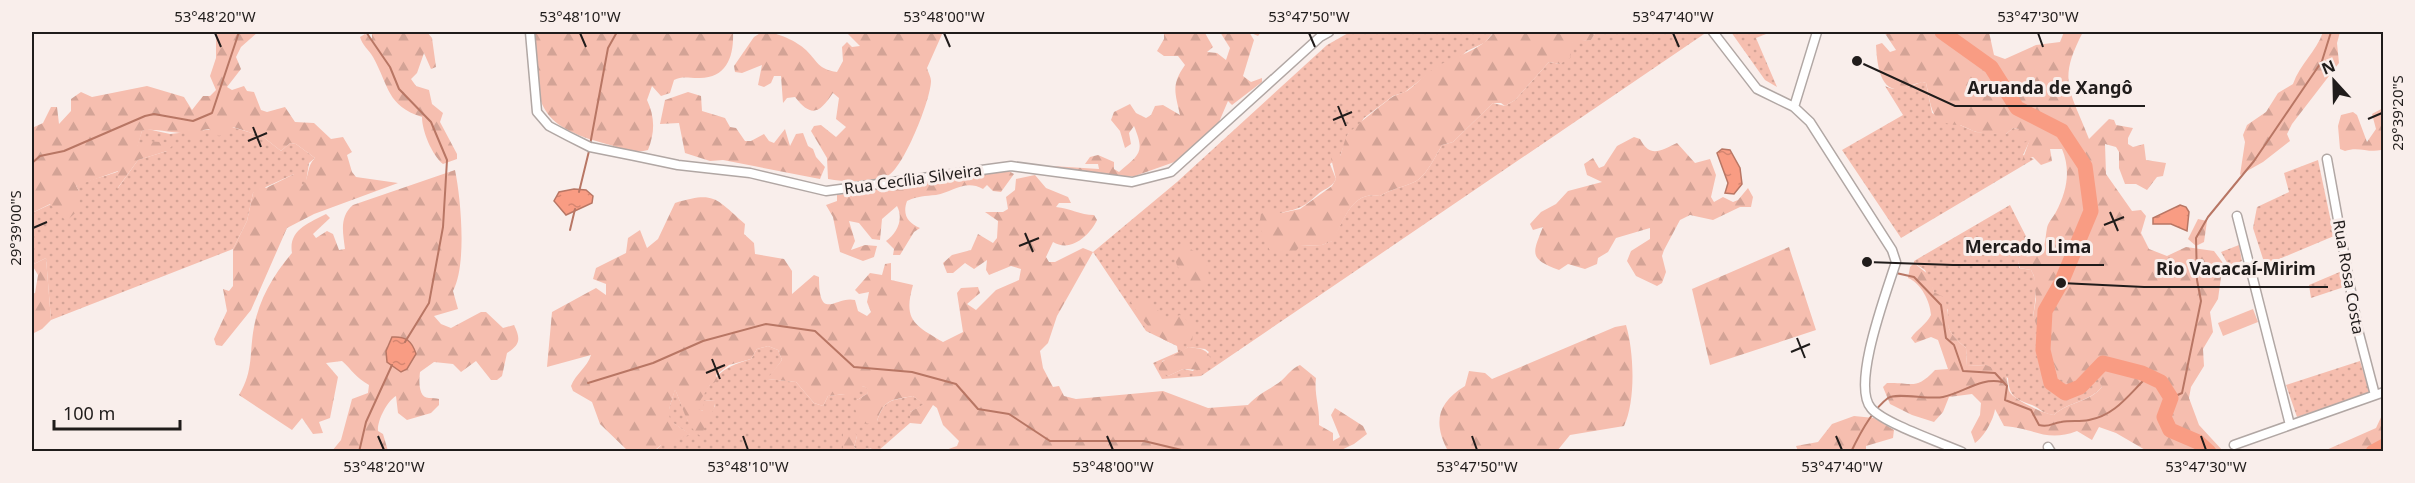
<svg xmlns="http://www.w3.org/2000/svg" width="2415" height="483" viewBox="0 0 2415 483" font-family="'Noto Sans',sans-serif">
	<defs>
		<pattern id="grass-dots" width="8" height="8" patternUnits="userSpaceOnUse" patternTransform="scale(1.5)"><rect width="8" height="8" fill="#f6beaf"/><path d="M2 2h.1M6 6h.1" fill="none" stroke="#d3a396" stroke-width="1.8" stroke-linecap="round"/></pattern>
		<pattern id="forest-firs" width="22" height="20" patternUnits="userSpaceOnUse" patternTransform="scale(1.5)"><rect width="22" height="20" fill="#f6beaf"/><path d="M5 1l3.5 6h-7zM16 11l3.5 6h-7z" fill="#d3a396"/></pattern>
		<pattern id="water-ripples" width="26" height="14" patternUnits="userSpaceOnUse" patternTransform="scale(1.5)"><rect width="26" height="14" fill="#f99c83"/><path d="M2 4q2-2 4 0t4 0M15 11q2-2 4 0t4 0" fill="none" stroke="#d58671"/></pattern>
	</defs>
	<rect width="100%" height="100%" fill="#f9eeeb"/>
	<path fill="url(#grass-dots)" fill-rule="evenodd" d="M1350 32H1494L1484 43 1467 51 1458 59 1437 67 1405 92 1393 96 1364 118 1358 128 1348 134 1340 156 1330 164 1336 179C1331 189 1324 188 1317 195 1303 208 1300 208 1281 213L1300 246 1322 245 1332 241C1344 220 1352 190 1380 196 1391 189 1400 188 1412 183 1425 179 1435 157 1442 145L1453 142 1493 103 1505 106 1515 100 1549 62 1560 64 1573 41 1591 40 1596 32H1707L1201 376 1162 379 1153 363 1178 352 1177 346 1146 331 1093 252 1177 182 1327 45ZM1188 347 1205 349 1209 352 1193 371 1183 369 1168 376 1162 361 1174 358Z
		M1731 32H1771L1756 38 1777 87 1765 80Z
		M1922 82 1926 83 1932 113 1976 132 2006 134 2013 128 2019 129 2031 138 2023 155 2034 159 1901 238 1842 150 1903 115 1885 86C1897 93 1910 86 1922 82Z
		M232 127 262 136 281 151 290 143 296 144 315 158 309 163 306 182 302 186 294 174 253 193 247 221 233 249 51 320 46 258 32 265V213L79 191 76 186C83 181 108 176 119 171L118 188 138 160 167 151 136 149 142 131 147 129 170 134Z
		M2318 160 2334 236 2265 265 2253 228 2257 207 2289 192 2284 173Z
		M2010 205 2034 252 2018 262 2019 268 2031 270C2039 283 2035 302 2033 317L2098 376 2102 387C2088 403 2069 401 2054 415 2043 414 2041 409 2032 405 2016 399 2009 397 2008 378L1986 365 1967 366 1966 348C1952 336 1945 330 1948 310L1934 292 1925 270 1914 263V261Z
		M2239 245 2242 261 2229 266 2221 252Z
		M2342 271 2347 286 2311 298 2309 285Z
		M768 346 778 350 782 360 768 379 796 382 814 403 823 406 828 396 845 394 863 386 869 389 867 394 857 400 877 421C885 398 891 401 913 396L925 404 910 412V423L878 451 869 448 858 451 854 447 857 436 843 433V451L720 452C699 446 676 451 654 452L661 445 690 434C662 416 666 421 675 389L688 421 703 425 715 406V401L704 400V411L698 410 697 404C715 377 719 368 751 359L757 349Z
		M2360 361 2370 393 2297 417 2286 385Z"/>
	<path fill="url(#forest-firs)" d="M216 32H258L241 47 236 57 241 69 227 87 232 90 244 86 247 91 254 92 261 110 267 112 285 107 295 122 314 123 331 139 343 137 352 152 347 155 352 172 356 177 398 183 314 214 287 228 251 310 222 346 216 345 214 339 227 311 223 289 229 291 233 286V249L247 221 253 193 261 184 266 188 294 174H301L302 186C310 178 306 166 315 158L296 144 290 143 281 151 262 136 233 127 219 136 209 129 203 130 196 140 188 133C174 134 151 127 142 131L137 148 145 141 175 143 167 151 138 160 117 189 118 171 76 186 79 191 80 209 66 221 50 204 32 213V128L43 123 51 107H57L59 124 71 111V99L81 92 92 97 147 86 184 97 192 110 203 96H210L216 90 210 76 216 58Z
		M372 32H427L432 38 436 67 431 69 424 53 417 73 411 79 416 86 429 90 432 104 443 113 440 122 457 154V159L443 164C432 155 422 131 422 117 387 106 389 86 373 57 369 50 362 45 360 37L365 34 372 39Z
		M533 32H733C734 56 727 79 698 78 688 78 682 76 674 80L670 93 661 96 652 86 647 100C655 117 655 132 648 150 633 154 618 147 603 143 530 123 538 98 533 32Z
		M762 32C775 31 797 41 806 50 818 62 818 69 837 72L843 61 842 47 847 42 852 47 860 46 846 32H943L927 68C928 72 931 77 931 81 931 99 903 170 887 176 869 183 846 182 828 179L827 158 811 131 814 126 821 125 836 137 846 127 836 119 839 98 833 93C820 112 812 119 795 97L787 98 783 103 781 76H774L771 83 764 87 758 85 762 65 742 73 735 72 734 66 754 37Z
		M1164 32 1205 33 1213 47 1207 52 1217 53 1226 60 1230 48 1220 32H1261L1258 36 1249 32 1254 40 1243 76 1251 82 1262 78V82L1232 105 1228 101 1219 122 1180 160 1135 176 1120 177 1052 166 1099 169 1098 164H1085L1090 157 1098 155 1114 162V169L1119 172C1140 154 1145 153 1134 126L1129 133 1131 144 1125 148 1120 131 1111 120 1114 112 1130 104 1136 113 1146 118 1151 115 1155 106 1163 105 1180 115C1175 92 1171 85 1185 65L1178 56H1164L1157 51 1164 39Z
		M1494 32H1596L1591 40 1573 42 1570 58 1560 64 1549 62 1515 100 1505 106 1501 103H1493L1453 142 1442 145C1435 157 1425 179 1412 183 1400 188 1391 189 1380 196 1352 190 1344 220 1333 241L1322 245 1300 246 1296 251H1270L1259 225 1261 214 1270 209 1281 213 1300 209 1332 186 1336 179 1331 158 1335 153 1340 156C1343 149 1344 140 1348 134 1352 129 1387 100 1394 96 1398 94 1403 93 1407 91 1417 84 1425 74 1436 67 1455 56 1481 51 1494 32Z
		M1884 32H1989L1994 55 2005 59 2036 45 2060 42 2064 32H2083C2057 81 2070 90 2089 139L2109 119 2114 120 2116 125 2133 128 2128 138V144L2133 147 2144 144 2146 160 2166 163 2163 176 2157 177 2147 190 2136 184H2125L2119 168V152L2116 147 2105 144 2106 174 2132 211 2141 210 2146 216 2141 233 2149 249 2167 256 2186 247 2214 251 2223 263 2218 299 2210 312 2213 332 2203 349 2204 366 2191 387 2189 398 2199 425 2223 451H2147L2116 433 2099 427 2092 440 2077 431C2046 443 2035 428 2004 426L1995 409C1994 419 1984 437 1975 443L1971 432 1980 415 1981 403 1972 394 1949 397 1943 412 1934 422 1912 415 1890 404 1883 387 1887 383C1913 382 1915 391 1935 370L1948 369 1938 340 1931 337 1915 343 1911 338C1917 329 1926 325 1931 315 1930 301 1921 283 1908 278L1910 267 1914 263 1929 275 1934 292 1945 298C1953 327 1939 325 1966 348L1967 366 1986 365 2005 373C2008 379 2007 385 2009 391 2013 400 2045 414 2054 415 2069 401 2089 403 2102 387L2097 377 2078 391 2060 378 2033 317 2036 299 2034 276 2031 270 2020 268 2018 262 2022 257 2040 255C2046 245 2045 239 2047 228 2048 223 2053 217 2056 212 2067 191 2071 170 2062 149H2050L2052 161 2041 165 2033 157 2022 161 2030 139 2020 144 2015 140 2019 129 2013 128 2006 134C1997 134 1987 134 1977 132 1971 131 1965 126 1959 125 1929 124 1932 107 1926 83 1917 81 1911 87 1902 89 1879 93 1877 62 1876 45L1882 43 1890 52 1896 50Z
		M2323 32H2340L2337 43 2339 63 2292 124 2287 134 2290 141 2263 162 2240 175 2245 142 2243 135 2247 125 2266 112 2278 93 2293 84C2300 64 2316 52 2323 32Z
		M688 92 701 96 702 111 725 118 730 127 736 128 745 141H751L764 134 769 141 774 143 785 129 790 146 796 134 803 133 808 146 813 149 816 157 825 167 820 179 723 160 710 161 685 153 679 123 660 124 665 100Z
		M2383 108 2381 150C2368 153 2358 146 2345 151L2340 149 2338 126 2341 115 2353 112 2357 115 2367 142 2376 129 2372 114Z
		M1634 137 1640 139C1650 158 1660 151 1677 143L1695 163 1710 159 1716 175 1711 197 1714 202 1723 197 1733 202 1738 200 1748 188 1753 197 1751 207H1740L1713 220 1690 215 1680 220 1664 250 1662 256 1666 272 1662 283 1657 286 1636 276 1627 261 1631 251 1650 239V228L1616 238 1608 252 1598 258 1597 264 1585 269 1568 264 1559 270C1529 259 1532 254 1543 227L1533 230 1530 224 1541 212 1556 204 1568 191 1602 182 1587 175 1584 164 1593 158 1599 168 1604 166 1617 146Z
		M455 170C461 199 467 265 453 291L458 309 434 316 441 324 451 328 481 312H486L503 328 514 325C521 339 520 345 507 353L502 376 497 380H491L476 361 461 372 453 364 434 362 420 372C419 380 418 398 429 398 433 398 436 398 439 399V405L431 413 407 420 398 413 396 396C387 401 377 421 378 431L383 434 388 451H332L341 440 352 399 368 393 369 385C355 377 353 371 342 361L326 363 338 377 330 418 319 422 323 433 313 434 302 418 292 430 239 395C254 370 249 353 254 327 259 299 274 274 292 253 288 230 309 223 326 214L330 218 313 234 316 238 327 231 333 234 339 250 345 249C343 232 339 217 353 205Z
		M1007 170 1014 174 1001 192 993 191 987 185 983 189C965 179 953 192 936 195 925 196 918 196 907 201 902 215 908 223 920 228L914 232 900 255H893L894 249 886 241C897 233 904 219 897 206L882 219 880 240 872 239 859 223 849 221 855 241 851 250 865 245 877 246 874 257 863 261 840 252 833 217 826 205 837 201V195Z
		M1035 175 1046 188 1068 197 1071 203H1059L1056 207C1070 208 1080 215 1094 215L1097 220C1090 235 1071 253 1053 242L1046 257 1049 262H1055L1083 248 1093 252 1057 316 1048 343 1040 351 1043 368 1053 387 1059 386 1064 396 1076 399 1163 391 1208 408 1248 405C1260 392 1268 391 1281 381 1288 375 1291 369 1300 365L1316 378C1314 395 1320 408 1319 425L1333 433V441L1340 437 1331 415 1335 408 1363 426 1367 434 1354 444 1337 452 943 451 957 446 959 441 943 425 937 408 933 405 921 424 910 423V412L924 404 913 396C891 400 884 399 877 421L866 424 860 422 854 406 857 400 867 394 868 389 863 386 850 397 845 394 828 396 823 406 814 403 796 382 767 379 782 360 778 350 768 346 757 349 751 359 729 365 716 375 717 381 710 385 698 404V409L703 411 704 400 715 401C716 413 703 420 703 437 687 431 682 403 675 390 666 418 664 419 691 434L676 440V445H661L654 451H628L600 424 592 402 573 391 571 386C576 373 587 368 591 355L547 367 552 312 596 288 606 295V284L593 279 596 268 626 253 628 238 640 230 647 248 658 239 675 203C715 191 715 198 745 224L744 234 754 243 755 254 784 259 792 271V294L814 275 819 277C819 324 836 295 855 300L858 311 867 316 871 312 867 302 869 292 859 294 855 290 870 273 882 275 885 264 891 263V280L913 285C903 320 914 325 943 342L963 332 957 293 961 288 978 287 980 293 967 304 976 310 996 290 1019 280 1021 269 1011 266 989 275 986 270 987 260 974 269 965 263 953 273H947L943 263 952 255 971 250 978 234 993 243 997 238 998 221 985 212H1003L1008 209 1006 197 1015 190 1016 179Z
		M2198 219 2207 221 2204 242 2196 246 2188 239Z
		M1180 245C1197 251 1207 257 1209 276L1197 288C1185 278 1171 265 1175 247Z
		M1789 247 1816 330 1710 365 1692 289Z
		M46 258 51 320 42 329 32 334V294L35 293 38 275 32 265Z
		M1136 299H1142L1163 314 1164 320 1180 315 1194 326 1192 340C1167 356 1142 321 1131 302Z
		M1626 325C1634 352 1636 400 1624 426L1570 435 1557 451H1448C1433 423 1437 403 1465 386L1469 371 1485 373 1492 379 1615 327Z
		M1188 347C1202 349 1208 348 1212 363L1204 370 1183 369 1168 376 1159 370 1158 365C1166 358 1178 354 1188 347Z
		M2383 413V451H2324L2376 428Z
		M1854 416 1874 418 1894 430 1893 438 1866 446V451H1798L1796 446 1818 442 1832 424Z
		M854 431 857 436 854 447 858 451 869 448 874 451H843V433Z"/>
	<path fill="#f6beaf" d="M2253 309 2258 322 2223 336 2218 323Z"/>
	<path fill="url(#water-ripples)" stroke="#b87664" stroke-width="1.5" d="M1722 149 1730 150 1740 168 1742 184 1734 194 1725 193 1728 183 1717 153Z
		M574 189 586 190 593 196 592 203 566 215 554 201 559 192Z
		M2180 205 2186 207 2189 212 2187 231 2171 224H2153V218Z
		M392 337C406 336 412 341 416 354L407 369 401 372 387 362 386 351Z"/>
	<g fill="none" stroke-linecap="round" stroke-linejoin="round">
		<path stroke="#b87664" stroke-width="2" d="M366 32 390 67 399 89 431 122 447 160 443 227 429 303 405 342
			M590 145 608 48 617 32
			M32 163 40 156 64 151 145 116 154 114 193 121 212 113 239 32
			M579 192 589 151
			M570 230 575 209
			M1896 273 1914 277 1941 305 1946 338 1954 345 1963 371 1995 373 2007 386 2005 400 2031 410 2039 425C2049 428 2052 423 2061 422 2071 420 2079 422 2089 420 2116 415 2129 394 2148 376
			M588 383 653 363 703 341 766 324 815 331 854 367 912 372 956 384 978 409 1009 414 1050 441H1144L1190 452
			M2171 398 2182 393 2201 301 2197 280 2196 238 2208 217 2254 161 2322 61 2331 32
			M359 452 366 422 392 365
			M1851 452C1860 433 1872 410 1888 398 1896 392 1930 400 1943 397 1963 393 1981 377 2002 382"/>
		<path stroke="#f99c83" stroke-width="15" d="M1942 32 1991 67 2017 108 2062 131 2085 166 2091 211 2061 283 2045 311 2043 350 2051 383 2065 393 2080 387 2103 363 2142 373 2161 382 2171 398 2164 417 2170 430 2198 442 2209 452
			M2373 452 2384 446"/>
		<g stroke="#b1a7a4" stroke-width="11">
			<path id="street" d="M530 32 537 112 549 126 568 136 590 147 635 156 678 165 750 173 826 191 1011 166 1132 182 1171 172 1320 37 1329 32
				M1713 32 1757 89 1794 107 1810 122 1892 250 1896 262C1887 291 1851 385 1871 408 1883 423 1942 443 1962 452
				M1794 107 1817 32
				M2327 159 2358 330 2375 395
				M2237 216 2290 425
				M2234 445 2384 392
				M2048 447 2051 452"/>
		</g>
		<use href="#street" stroke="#fff" stroke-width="8"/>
	</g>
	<path fill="none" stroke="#201c1b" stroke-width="2" d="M215 33 221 47M580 33 586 47M944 33 950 47M1309 33 1315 47M1673 33 1679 47M2038 33 2043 47M1338 106 1346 126M2368 119 2382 113M1333 120 1352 112M253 127 261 147M248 141 267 133M2110 212 2118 231M2104 225 2124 217M33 228 47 222M1025 233 1033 252M1019 246 1039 238M1797 338 1805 358M1791 352 1810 344M712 359 720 379M706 373 725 365M378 436 384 450M743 436 748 450M1107 436 1113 450M1472 436 1477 450M1836 436 1842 450M2201 436 2206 450"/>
	<g text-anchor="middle" stroke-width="6" stroke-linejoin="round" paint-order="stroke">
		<g font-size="16" fill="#201c1b" stroke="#f9eeeb">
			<text transform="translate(913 179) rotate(-8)" y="6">Rua Cecília Silveira</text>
			<text transform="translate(2349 277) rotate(80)" y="6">Rua Rosa Costa</text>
		</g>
	</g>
	<path fill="none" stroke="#201c1b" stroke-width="2" d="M1857 61L1955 106H2145M1867 262L1953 265H2104M2061 283L2144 287H2328"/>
	<g fill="#201c1b" stroke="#f9eeeb" stroke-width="2">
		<circle cx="1857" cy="61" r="6"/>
		<circle cx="1867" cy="262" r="6"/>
		<circle cx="2061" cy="283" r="6"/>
	</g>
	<g font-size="18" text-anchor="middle" font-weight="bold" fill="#201c1b" stroke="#f9eeeb" stroke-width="6" stroke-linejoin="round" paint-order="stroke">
		<text x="2050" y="94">Aruanda de Xangô</text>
		<text x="2028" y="253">Mercado Lima</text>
		<text x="2236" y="275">Rio Vacacaí-Mirim</text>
	</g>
	<rect width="2415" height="483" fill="none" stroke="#f9eeeb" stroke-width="66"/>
	<g transform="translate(2334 81) rotate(338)" stroke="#f9eeeb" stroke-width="4.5" paint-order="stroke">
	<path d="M0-4.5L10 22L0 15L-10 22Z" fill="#201c1b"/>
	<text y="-9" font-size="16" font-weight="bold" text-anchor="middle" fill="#201c1b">N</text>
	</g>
	<path d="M54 420v9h126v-9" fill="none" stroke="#201c1b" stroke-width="3"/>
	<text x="63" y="420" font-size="18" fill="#201c1b" stroke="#f9eeeb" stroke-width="4.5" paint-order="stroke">100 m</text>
	<rect x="33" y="33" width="2349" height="417" fill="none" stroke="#201c1b" stroke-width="2"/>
	<g font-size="15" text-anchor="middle" fill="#201c1b">
		<text x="215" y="22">53°48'20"W</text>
		<text x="580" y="22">53°48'10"W</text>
		<text x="944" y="22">53°48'00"W</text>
		<text x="1309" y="22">53°47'50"W</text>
		<text x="1673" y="22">53°47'40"W</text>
		<text x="2038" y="22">53°47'30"W</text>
		<text transform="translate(2398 113) rotate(-90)" y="5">29°39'20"S</text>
		<text transform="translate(16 228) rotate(-90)" y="5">29°39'00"S</text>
		<text x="384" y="472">53°48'20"W</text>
		<text x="748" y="472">53°48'10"W</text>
		<text x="1113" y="472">53°48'00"W</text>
		<text x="1477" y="472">53°47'50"W</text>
		<text x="1842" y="472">53°47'40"W</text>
		<text x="2206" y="472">53°47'30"W</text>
	</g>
</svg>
